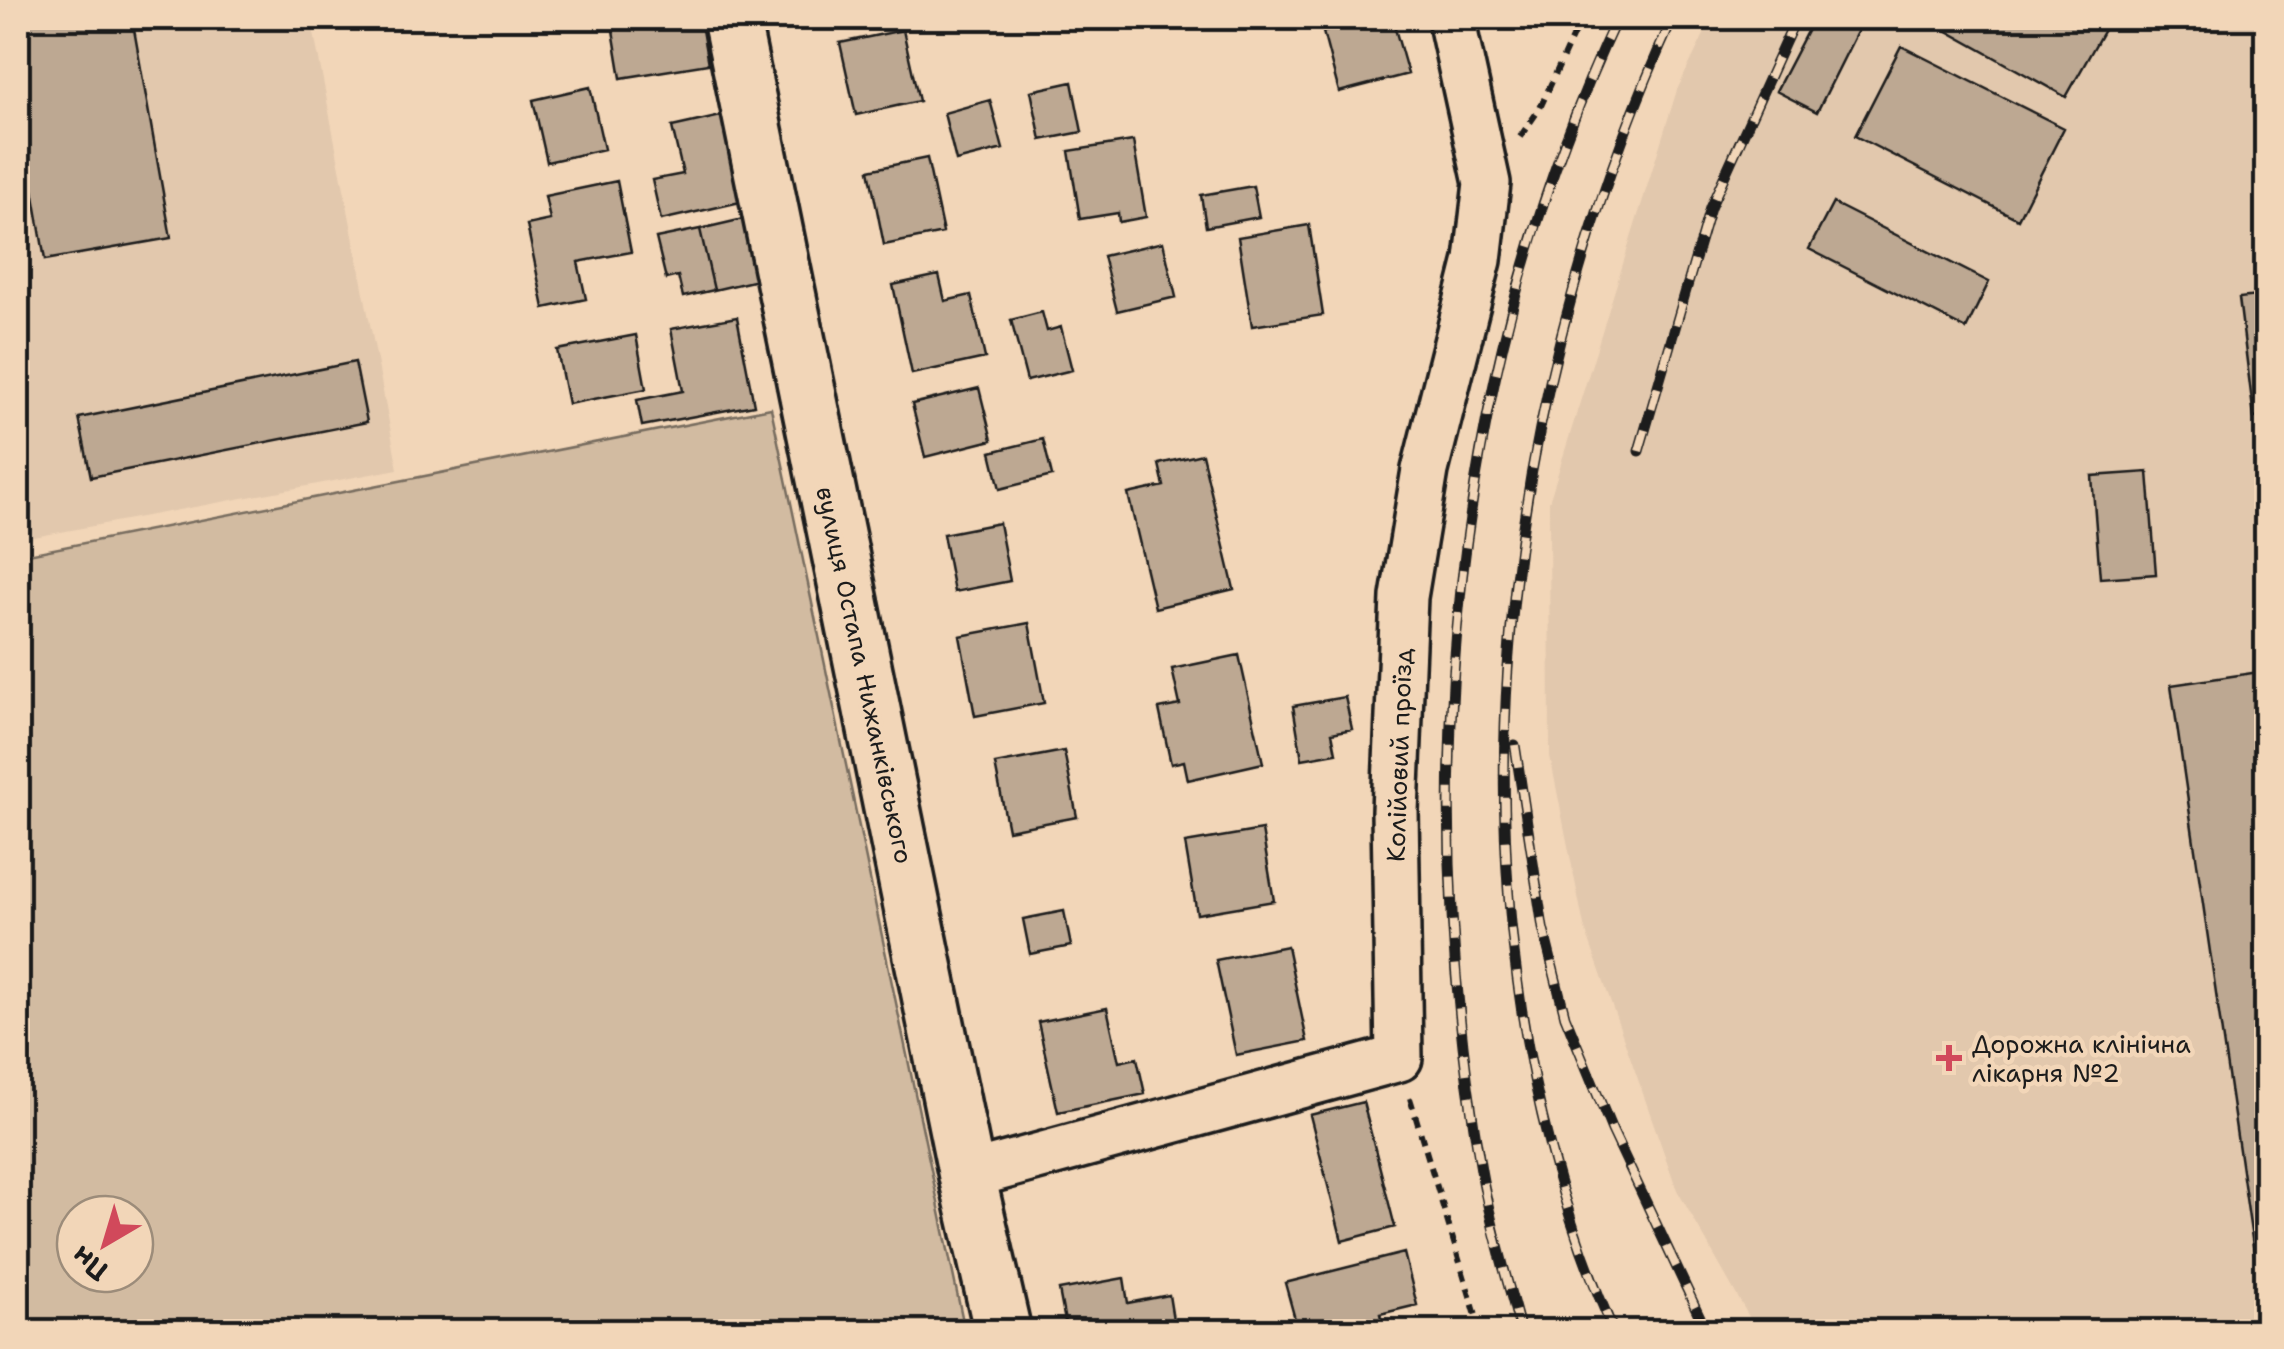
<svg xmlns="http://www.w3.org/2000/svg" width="2284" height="1349" viewBox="0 0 2284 1349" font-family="'Shantell Sans',sans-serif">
	<rect width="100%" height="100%" fill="#f2d6b8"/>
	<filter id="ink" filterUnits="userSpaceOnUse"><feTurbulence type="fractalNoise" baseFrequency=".01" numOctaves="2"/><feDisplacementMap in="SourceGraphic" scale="20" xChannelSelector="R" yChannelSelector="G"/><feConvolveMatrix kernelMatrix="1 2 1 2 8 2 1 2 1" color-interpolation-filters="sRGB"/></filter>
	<g filter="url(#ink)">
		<path fill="#e2c8ad" d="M18 18H311L398 469 18 540Z
			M1712 18H2266V1331H1757L1677 1190 1584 926 1550 756 1549 502 1677 90Z"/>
		<path fill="#d2bba1" stroke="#776c5e" stroke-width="2.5" fill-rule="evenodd" d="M771 408 965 1331H18V556ZM75 1214H135V1274H75Z"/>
		<path fill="#bda892" stroke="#1c1c1c" stroke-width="2.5" d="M18 18H132L171 238 45 260 18 103Z
			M611 18H700L708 64 621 78Z
			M1379 18H1392L1408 74 1339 92 1323 32Z
			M1814 18H1864L1817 112 1776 91Z
			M1924 18H2108L2110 19 2066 97Z
			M903 30 919 101 856 115 840 43Z
			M1901 46 2064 128 2018 219 1855 136Z
			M1072 82 1082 132 1041 140 1031 91Z
			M590 87 604 149 547 162 533 100Z
			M990 100 1003 149 956 161 944 113Z
			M730 114 749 200 661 220 652 180 683 174 672 127Z
			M1133 141 1146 217 1119 222 1118 213 1080 219 1069 151Z
			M927 158 943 233 884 245 869 170Z
			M617 181 631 252 578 262 586 299 544 308 527 225 550 220 545 196Z
			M1253 186 1259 217 1206 227 1201 195Z
			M1833 203 1989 282 1966 329 1809 249Z
			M743 219 757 280 714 290 700 229Z
			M1309 225 1323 315 1252 326 1238 237Z
			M700 229 714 290 683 297 678 276 666 279 656 238Z
			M1163 242 1176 297 1117 311 1103 256Z
			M939 275 945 301 971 295 985 358 912 374 893 285Z
			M2266 295V416L2254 418 2239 298Z
			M1042 312 1047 331 1061 327 1072 370 1027 381 1011 320Z
			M737 317 754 405 642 426 637 400 683 391 671 329Z
			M636 335 646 389 568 404 557 350Z
			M355 362 367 422 91 477 79 418Z
			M979 388 992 440 925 457 912 404Z
			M1043 439 1052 476 1000 489 991 452Z
			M1202 454 1234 589 1155 608 1128 494 1164 486 1159 464Z
			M2148 472 2156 574 2100 578 2092 476Z
			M999 523 1010 581 954 592 943 534Z
			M1029 623 1044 703 975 716 960 636Z
			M1239 655 1263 763 1188 780 1184 761 1171 764 1159 709 1180 705 1172 669Z
			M2266 671V1328H2265L2171 685Z
			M1345 697 1352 729 1332 733 1336 753 1302 759 1293 706Z
			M1064 751 1077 817 1008 830 995 764Z
			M1262 830 1274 901 1197 914 1185 843Z
			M1064 911 1071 946 1030 954 1023 919Z
			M1287 946 1307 1041 1236 1055 1216 960Z
			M1107 1008 1119 1062 1137 1058 1145 1094 1058 1112 1038 1022Z
			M1363 1102 1395 1227 1342 1241 1310 1115Z
			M1404 1253 1417 1305 1380 1314 1384 1332H1317L1316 1325 1298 1330 1285 1283Z
			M1124 1278 1128 1303 1169 1295 1175 1332H1067L1059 1290Z"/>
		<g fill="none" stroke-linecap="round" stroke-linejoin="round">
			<g stroke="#1c1c1c" stroke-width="52">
				<path id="minor" d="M967 1176 1399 1058 1395 811 1404 597 1425 470 1478 260 1487 183 1451 18"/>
			</g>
			<g stroke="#1c1c1c" stroke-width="62">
				<path id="tertiary" d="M731 18 967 1176 1003 1332"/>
			</g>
			<path stroke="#1c1c1c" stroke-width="6" stroke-dasharray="10 8" stroke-linecap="butt" d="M1520 137 1540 108 1581 18
				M1410 1098 1481 1332"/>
			<use href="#minor" stroke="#f2d6b8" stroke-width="45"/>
			<use href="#tertiary" stroke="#f2d6b8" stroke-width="55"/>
			<g stroke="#1c1c1c" stroke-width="11">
				<path id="rail" d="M1639 451 1710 208 1796 18
					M1515 745 1543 928 1565 1016 1612 1130 1707 1332
					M1521 1332C1507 1278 1490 1224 1481 1170 1414 785 1451 373 1617 18
					M1614 1332C1434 923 1491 416 1673 18"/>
			</g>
			<use href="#rail" stroke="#f2d6b8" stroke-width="8" stroke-dasharray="22" stroke-linecap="butt"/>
		</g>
	</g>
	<path fill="#d1495b" stroke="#f2d6b8" stroke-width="4" d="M1944 1043h10v10h10v10h-10v10h-10v-10h-10v-10h10z"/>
	<g text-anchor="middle" stroke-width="9" stroke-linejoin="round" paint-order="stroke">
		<g font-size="25" fill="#1c1c1c" stroke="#f2d6b8">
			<text transform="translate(865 675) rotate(78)" y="9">вулиця Остапа Нижанківського</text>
			<text transform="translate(1399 755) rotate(-88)" y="9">Колійовий проїзд</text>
		</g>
		<g font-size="25" fill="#1c1c1c" stroke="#f2d6b8" text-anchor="start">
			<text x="1972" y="1053">Дорожна клінічна<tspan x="1972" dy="29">лікарня №2</tspan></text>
		</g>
	</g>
	<rect width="2284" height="1349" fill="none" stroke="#f2d6b8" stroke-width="60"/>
	<rect x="30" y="30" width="2224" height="1289" fill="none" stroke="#1c1c1c" stroke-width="4" filter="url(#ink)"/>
	<g transform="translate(105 1244) rotate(218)"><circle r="48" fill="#f2d6b8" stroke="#9c8c7a" stroke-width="2.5"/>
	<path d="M0-8L18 38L0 25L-18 38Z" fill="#d1495b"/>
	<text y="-15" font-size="28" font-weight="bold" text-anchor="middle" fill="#1c1c1c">Пн</text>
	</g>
</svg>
